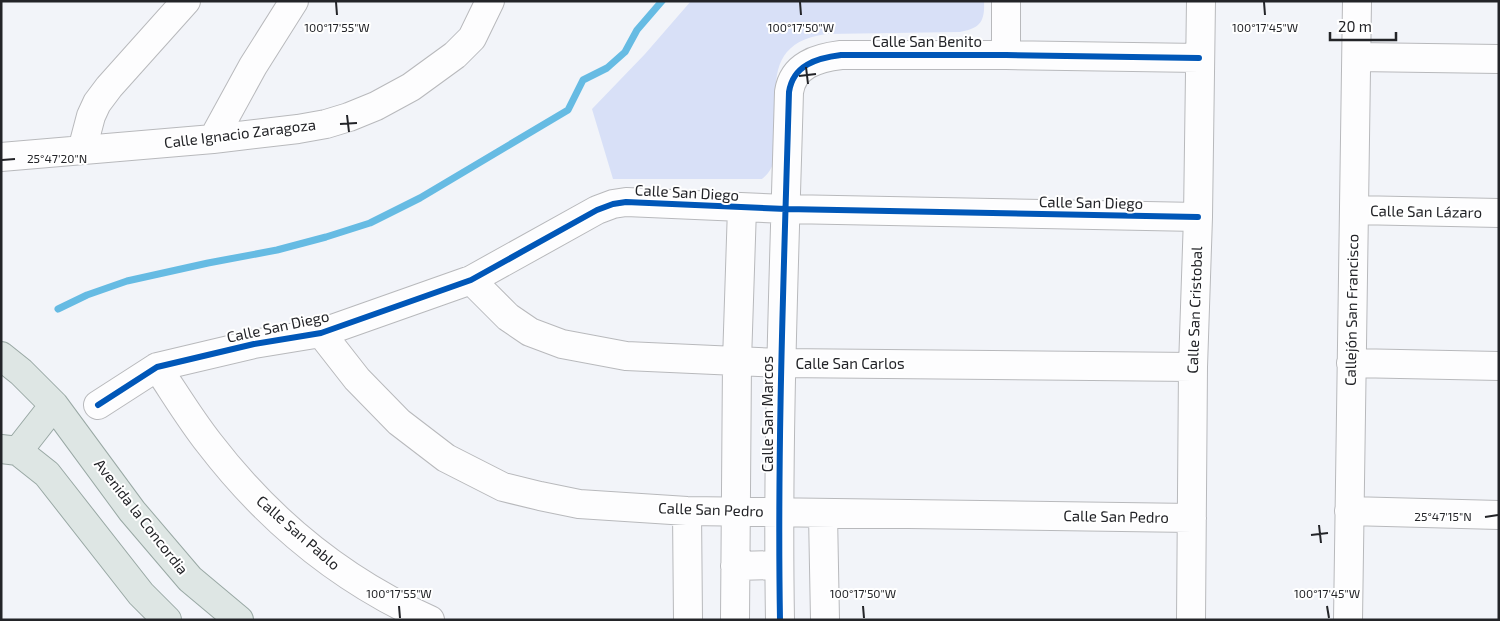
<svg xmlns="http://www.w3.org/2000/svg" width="1500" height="621" viewBox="0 0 1500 621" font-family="'Exo 2',sans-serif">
	<rect width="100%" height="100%" fill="#f2f4f9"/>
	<path fill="#d8e0f7" d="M691 1H984C985 22 980 28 960 32L826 34C755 44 782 103 775 153 774 164 771 172 762 179H613L592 109 645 54Z"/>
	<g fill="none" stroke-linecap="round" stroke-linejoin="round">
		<path stroke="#66bbe3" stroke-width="7" d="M58 309 87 295 127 281 208 263 277 250 326 237 370 223 420 198 568 110 583 80 607 68 625 52 637 30 662 1"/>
		<g stroke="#b8b9bc" stroke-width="30">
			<path id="minor" d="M1006 55V1
				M1357 57 1499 59
				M213 139 253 66 294 1
				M82 150 91 116 97 103 109 87 186 1
				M1 157 213 139 298 129 326 124 349 117 376 106 411 87 455 55 472 38 490 1
				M1354 210 1499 213
				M471 280 508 317 530 332 562 344 626 356 781 363 1193 367
				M321 333 357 379 399 422 446 458 503 487 540 496 579 504 687 511 1192 518
				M1351 363 1499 366
				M157 367C174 392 190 419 209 443 268 520 340 580 430 620
				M98 405 157 367 254 344 321 333 471 280 597 210 613 204 626 202 786 209 1198 217
				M687 511 688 620
				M1349 511 1499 515
				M823 514 825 620
				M735 566 779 565
				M735 620 737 361 742 208
				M780 620C777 444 784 268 789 92 793 65 817 58 841 55H1006L1199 58
				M1191 620 1193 367 1198 217 1201 1
				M1348 620 1357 1"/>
		</g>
		<g stroke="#99a8a4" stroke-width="30">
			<path id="major" d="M1 356 21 372 54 405 132 511 190 579 239 620
				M1 449 18 451 47 474 141 594 167 620
				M18 451 54 405"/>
		</g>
		<use href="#minor" stroke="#fdfdfe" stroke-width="28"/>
		<use href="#major" stroke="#dee6e4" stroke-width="28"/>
		<g stroke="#fff" stroke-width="9">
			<path id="cycleway" d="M98 405 157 367 254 344 321 333 471 280 597 210 613 204 626 202 786 209 1198 217
				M780 620C777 444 784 268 789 92 793 65 817 58 841 55H1006L1199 58"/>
		</g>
		<use href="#cycleway" stroke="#0057b8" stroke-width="6"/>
	</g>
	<path fill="none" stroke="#232428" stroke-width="2" d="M336 2 337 15M800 2 801 15M1264 2 1265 15M806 67 808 84M799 76 816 74M347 115 349 132M340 124 357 123M2 160 15 159M1485 517 1498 515M1319 525 1321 543M1311 535 1328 533M399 606 400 618M863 606 864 618M1327 606 1329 618"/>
	<g text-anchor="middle" stroke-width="4" stroke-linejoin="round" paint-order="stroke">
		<g font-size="15" fill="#232428" stroke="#fff">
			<text x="927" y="47">Calle San Benito</text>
			<text transform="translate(240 134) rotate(-7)" y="5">Calle Ignacio Zaragoza</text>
			<text transform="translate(687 193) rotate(3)" y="5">Calle San Diego</text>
			<text transform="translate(1091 203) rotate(1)" y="5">Calle San Diego</text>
			<text transform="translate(1426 212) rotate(1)" y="5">Calle San Lázaro</text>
			<text transform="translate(1195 310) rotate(-88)" y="5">Calle San Cristobal</text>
			<text transform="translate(1352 310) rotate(-89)" y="5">Callejón San Francisco</text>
			<text transform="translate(278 327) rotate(-12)" y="5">Calle San Diego</text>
			<text x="850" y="369">Calle San Carlos</text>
			<text transform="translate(768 414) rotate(-90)" y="5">Calle San Marcos</text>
			<text transform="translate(711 510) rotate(2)" y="5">Calle San Pedro</text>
			<text transform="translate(141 517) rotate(52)" y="5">Avenida la Concordia</text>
			<text transform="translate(1116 517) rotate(1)" y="5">Calle San Pedro</text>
			<text transform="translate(298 533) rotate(41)" y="5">Calle San Pablo</text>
		</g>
	</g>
	<g font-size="12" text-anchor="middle" fill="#232428" stroke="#fff" stroke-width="4" stroke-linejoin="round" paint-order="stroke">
		<text x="337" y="32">100°17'55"W</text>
		<text x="801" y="32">100°17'50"W</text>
		<text x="1265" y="32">100°17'45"W</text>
		<text x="57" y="163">25°47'20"N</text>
		<text x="1443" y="521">25°47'15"N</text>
		<text x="399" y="598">100°17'55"W</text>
		<text x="863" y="598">100°17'50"W</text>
		<text x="1327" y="598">100°17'45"W</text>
	</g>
	<rect width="1500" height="621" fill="none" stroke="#232428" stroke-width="5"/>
	<path d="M1330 32v8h66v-8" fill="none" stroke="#232428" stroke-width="2.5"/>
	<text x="1338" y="32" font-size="15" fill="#232428" stroke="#ffffff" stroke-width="4" paint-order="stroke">20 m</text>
</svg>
